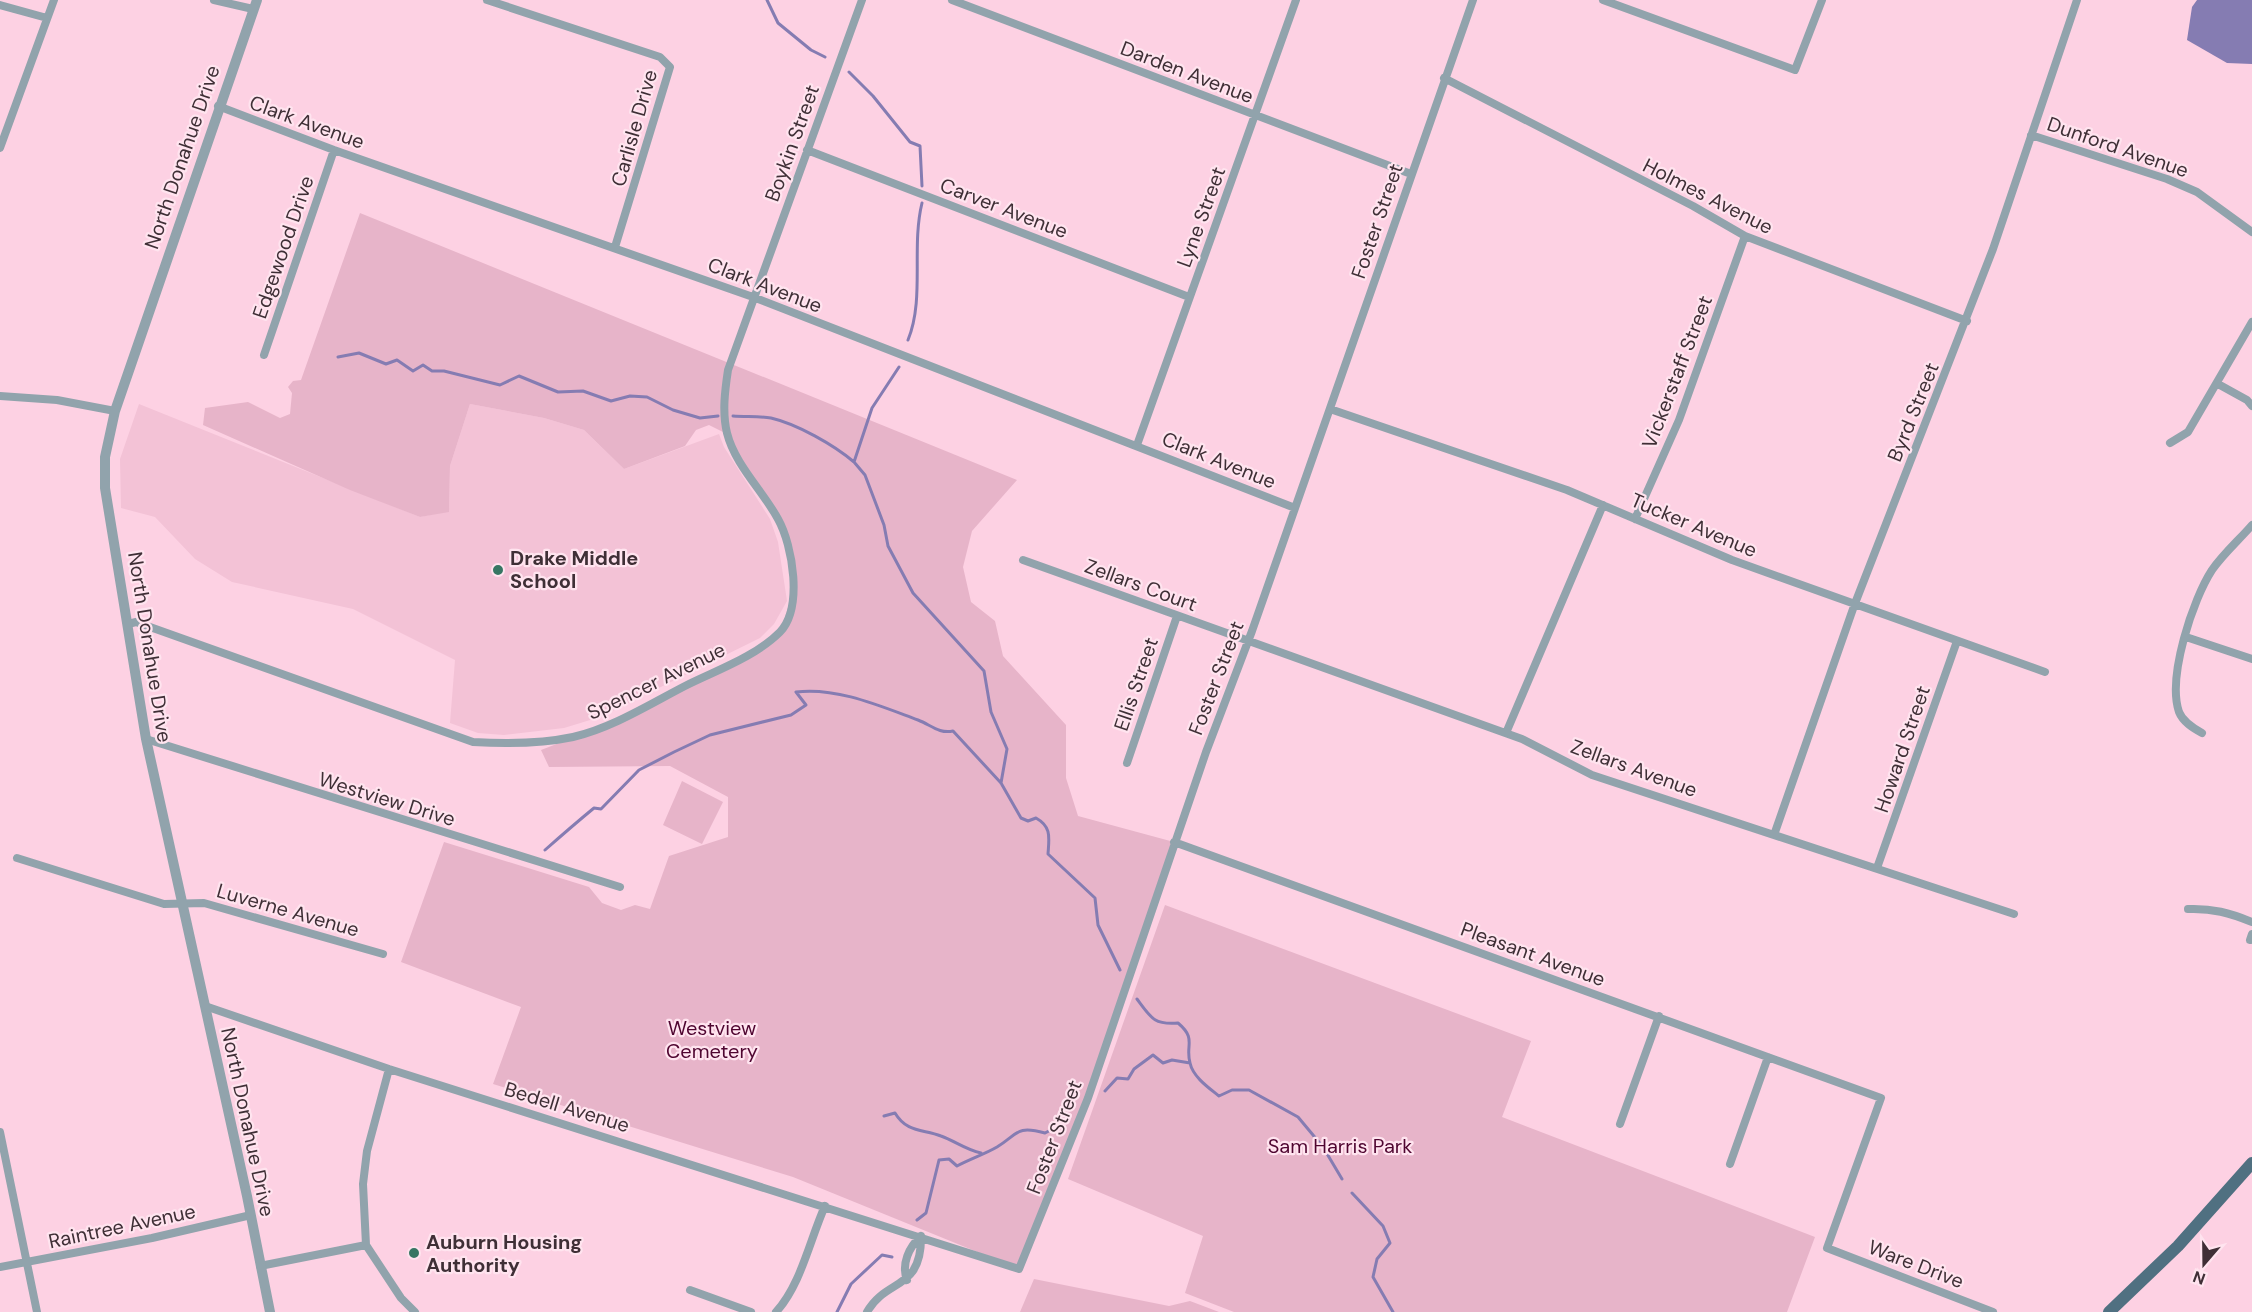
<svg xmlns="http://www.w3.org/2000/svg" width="2252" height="1312" viewBox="0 0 2252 1312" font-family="'DM Sans',sans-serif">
	<rect width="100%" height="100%" fill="#fdd1e3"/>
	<path fill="#f3c2d6" d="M139 404 420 517 449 511 450 466 470 404 544 418 584 430 624 469 719 434 724 447 770 519 778 542 787 601 774 624 760 638 600 717 564 728 504 735 478 733 450 723 455 660 353 609 232 582 195 559 155 517 121 508 120 459Z"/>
	<path fill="#e7b4c9" d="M360 213 1017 480 972 531 963 567 971 602 995 621 1003 656 1066 725V778L1078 816 1174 842 1088 1098 1019 1269 793 1177 493 1084 521 1007 401 962 444 842 589 887 602 903 621 910 635 905 650 909 669 856 728 837V797L670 766 549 767 541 750 606 725 755 651 781 630 794 588 780 522 727 434 709 425 696 430 685 446 624 469 584 430 544 418 470 404 450 466 449 512 420 517 350 490 203 425 205 408 248 402 280 418 290 414 292 393 288 387 293 381 301 380Z
		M682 781 723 802 702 844 663 825Z
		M1165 905 1531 1041 1502 1117 1815 1237 1787 1312H1234L1185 1293 1203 1236 1068 1179Z
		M1034 1279 1169 1306 1190 1301 1219 1312H1020Z"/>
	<path fill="#857cb2" d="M2197 0H2252V64L2227 63 2187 40 2192 7Z"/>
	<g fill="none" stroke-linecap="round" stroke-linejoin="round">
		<path stroke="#857cb2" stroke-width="3" d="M767 0 778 23 811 50 825 57
			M849 72 873 96 910 142 920 146 922 186
			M908 340C925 298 911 248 922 203
			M338 357 359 353 386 364 397 360 413 371 423 365 432 371H444L500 385 519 376 558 392 583 391 611 401 630 396 647 397 673 410 700 418 718 416
			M899 367 872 408 854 462 865 475 884 525 888 546 913 593 984 671 991 712 1007 749 1001 783
			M733 416C746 417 759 416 771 418 797 424 834 445 854 462
			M545 850C562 835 577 822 594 808L601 809 639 770 674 752 710 735 791 715 806 705 796 692C837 687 880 706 918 720 931 725 939 734 953 731L1001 783 1021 818 1028 821 1036 818C1052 827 1049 838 1048 854L1095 898 1098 925 1120 970
			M1137 999C1151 1018 1154 1025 1178 1023 1197 1039 1185 1045 1190 1063 1193 1077 1209 1088 1219 1096L1232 1090H1249L1298 1117 1323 1147 1342 1179
			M1105 1091 1117 1078 1128 1079 1134 1069 1153 1055 1163 1063 1172 1060 1190 1063
			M884 1116 895 1113C907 1133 923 1129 941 1136 955 1141 966 1150 981 1153
			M1352 1193 1383 1226 1390 1243 1377 1259 1373 1277 1393 1312
			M917 1220 926 1213 939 1160 949 1159 957 1166C970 1159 985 1154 997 1147 1018 1134 1016 1125 1045 1133L1068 1121
			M837 1312 851 1284 882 1255 892 1257"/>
		<path stroke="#91a3ac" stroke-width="8" d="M214 0 253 9
			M487 0 660 57 670 67 615 247
			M952 0 1411 174
			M1603 0 1795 70 1822 0
			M0 5 47 18
			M1444 78 1693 206 1745 236 1967 321
			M218 106 334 150 753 297 1295 508
			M2031 135 2167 179 2197 192 2252 232
			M0 148 54 0
			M807 150 1189 297
			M264 355 334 150
			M2218 384 2247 400 2252 406
			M0 396 57 400 115 411
			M1330 409 1567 490 1732 560 2045 672
			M2170 443 2188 432 2252 322
			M1137 445 1296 0
			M1635 519 1679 420 1745 236
			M1023 560 1522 739 1592 775 2014 914
			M128 624 136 622 473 742C507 744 540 744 573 737 612 728 650 704 685 686 717 670 755 657 780 632 803 608 793 546 778 519 763 491 735 465 727 433 722 412 725 390 728 370L862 0
			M2186 637 2252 659
			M1506 733 1603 505
			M2202 733C2193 728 2183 722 2179 712 2167 677 2193 599 2212 570 2223 554 2239 540 2252 525
			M146 739 620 887
			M1127 763 1177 616
			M1774 835 1854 606 1993 249 2077 0
			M1174 842 1881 1098 1827 1248 1993 1312
			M17 858 164 904 204 903 383 954
			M1877 868 1957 641
			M2188 909C2212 908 2230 913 2252 922
			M2250 940 2252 934
			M205 1006 389 1069 1019 1269 1088 1098 1206 752 1252 631 1473 0
			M389 1069 367 1151 363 1184 366 1245 401 1298 415 1312
			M1620 1124 1659 1016
			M0 1132 37 1312
			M1730 1164 1768 1057
			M260 1266 366 1245
			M0 1267 152 1238 251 1215
			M907 1280C901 1264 909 1247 921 1236
			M690 1290 751 1312
			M776 1312C801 1285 810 1239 825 1206
			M867 1312C886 1278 922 1291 921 1236"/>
		<path stroke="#91a3ac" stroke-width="10" d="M257 0 115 411 105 457V488L146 739 247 1196 270 1312"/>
		<path stroke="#507081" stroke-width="12" d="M2109 1312 2178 1246 2252 1163"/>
	</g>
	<g fill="#377663" stroke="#ffe4ef" stroke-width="2">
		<circle cx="498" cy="570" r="6"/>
		<circle cx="414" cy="1253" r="6"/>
	</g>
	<g text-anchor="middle" stroke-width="4.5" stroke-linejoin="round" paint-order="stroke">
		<g font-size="20" fill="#3f2f36" stroke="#ffe4ef">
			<text transform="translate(1187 72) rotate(21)" y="7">Darden Avenue</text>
			<text transform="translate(307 122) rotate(20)" y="7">Clark Avenue</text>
			<text transform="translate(634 128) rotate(-74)" y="7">Carlisle Drive</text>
			<text transform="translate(792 143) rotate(-70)" y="7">Boykin Street</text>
			<text transform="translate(2118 147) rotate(19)" y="7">Dunford Avenue</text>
			<text transform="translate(182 157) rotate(-71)" y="7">North Donahue Drive</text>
			<text transform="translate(1708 196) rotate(27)" y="7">Holmes Avenue</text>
			<text transform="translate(1004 208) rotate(21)" y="7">Carver Avenue</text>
			<text transform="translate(1201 217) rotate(-70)" y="7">Lyne Street</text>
			<text transform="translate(1377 221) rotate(-71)" y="7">Foster Street</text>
			<text transform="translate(283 247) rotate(-71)" y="7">Edgewood Drive</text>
			<text transform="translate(765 285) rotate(21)" y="7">Clark Avenue</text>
			<text transform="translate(1677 372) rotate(-69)" y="7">Vickerstaff Street</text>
			<text transform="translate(1913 412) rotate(-68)" y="7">Byrd Street</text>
			<text transform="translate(1219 460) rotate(22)" y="7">Clark Avenue</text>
			<text transform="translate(1694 525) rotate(23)" y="7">Tucker Avenue</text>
			<text transform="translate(1141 585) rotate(20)" y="7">Zellars Court</text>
			<text transform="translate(150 647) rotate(81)" y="7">North Donahue Drive</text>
			<text transform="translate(1216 678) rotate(-69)" y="7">Foster Street</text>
			<text transform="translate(656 681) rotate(-26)" y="7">Spencer Avenue</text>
			<text transform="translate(1136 684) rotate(-71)" y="7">Ellis Street</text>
			<text transform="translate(1902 749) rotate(-71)" y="7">Howard Street</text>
			<text transform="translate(1634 768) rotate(20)" y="7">Zellars Avenue</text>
			<text transform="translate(387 799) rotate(17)" y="7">Westview Drive</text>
			<text transform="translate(288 910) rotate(16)" y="7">Luverne Avenue</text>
			<text transform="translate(1533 954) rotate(20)" y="7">Pleasant Avenue</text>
			<text transform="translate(567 1107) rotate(17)" y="7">Bedell Avenue</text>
			<text transform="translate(248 1122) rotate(78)" y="7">North Donahue Drive</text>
			<text transform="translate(1054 1137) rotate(-69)" y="7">Foster Street</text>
			<text transform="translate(122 1226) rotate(-12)" y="7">Raintree Avenue</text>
			<text transform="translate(1916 1264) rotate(21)" y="7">Ware Drive</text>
		</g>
		<g font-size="20" font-weight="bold" fill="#3f2f36" stroke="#ffe4ef" text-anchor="start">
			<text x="510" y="565">Drake Middle<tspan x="510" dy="23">School</tspan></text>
			<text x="426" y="1249">Auburn Housing<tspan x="426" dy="23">Authority</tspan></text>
		</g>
		<g font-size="20" fill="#4f0530" stroke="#ffe4ef">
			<text x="712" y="1035">Westview<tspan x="712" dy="23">Cemetery</tspan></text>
			<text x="1340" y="1153">Sam Harris Park</text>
		</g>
	</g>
	<g transform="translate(2204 1264) rotate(200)" stroke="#ffe4ef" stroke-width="4.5" paint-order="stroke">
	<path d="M0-4.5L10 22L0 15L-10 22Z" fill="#3f2f36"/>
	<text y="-9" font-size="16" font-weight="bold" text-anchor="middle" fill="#3f2f36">N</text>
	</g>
</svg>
